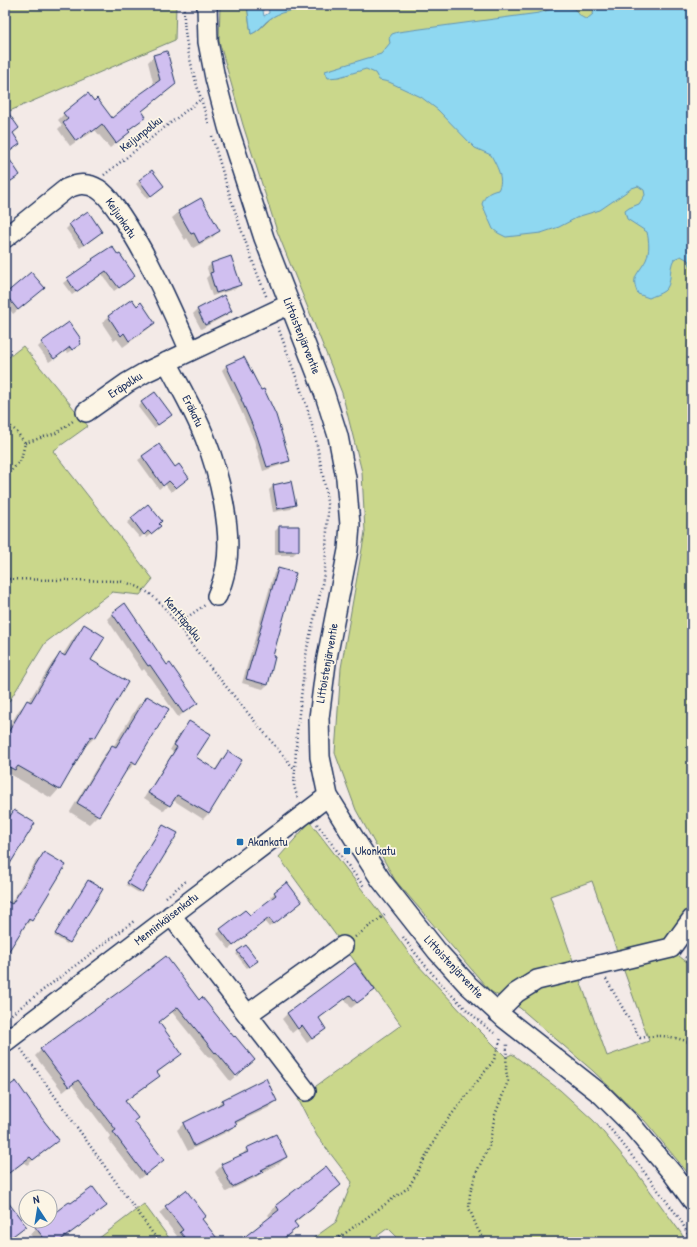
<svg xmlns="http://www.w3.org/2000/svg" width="697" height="1247" viewBox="0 0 697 1247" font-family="'Patrick Hand',sans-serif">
	<rect width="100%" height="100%" fill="#f3eae7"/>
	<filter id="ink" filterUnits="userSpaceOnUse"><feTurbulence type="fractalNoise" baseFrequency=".025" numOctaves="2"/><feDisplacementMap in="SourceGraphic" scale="8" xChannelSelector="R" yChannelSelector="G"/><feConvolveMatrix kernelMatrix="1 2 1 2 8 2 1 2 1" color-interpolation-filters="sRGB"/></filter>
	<g filter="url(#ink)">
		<path fill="#cad78b" stroke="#728374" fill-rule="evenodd" d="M5 5H176L175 40 5 113Z
			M220 5H247L251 34C263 30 269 15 282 12L279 5H692V902L668 940C673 952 680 958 692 965V1178L645 1121 593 1071 520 1008 490 991 395 880 356 810 335 753 341 668 365 532 362 472 342 393 277 231 243 125 219 41ZM592 881 649 1041 607 1056 550 896Z
			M23 346 88 426 53 451 153 579 140 595 112 592 45 643 5 708V360Z
			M310 822 377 909 416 963 468 1019 506 1057 512 1054 560 1090 594 1121 637 1173 681 1233 686 1242H402L388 1228 369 1242H308L336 1222 352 1182 317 1136 298 1099 401 1025 279 857Z
			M144 1204 172 1242H94Z"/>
		<path fill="#8fd8f1" stroke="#6194b6" d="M247 5H262L264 16 269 13 268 5H299V10C286 11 276 13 266 22 261 27 257 32 251 34Z
			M597 5H692V270L688 260 681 256 674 259C668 269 673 285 664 291 660 294 653 296 649 298L638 294C630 276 638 275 646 260 650 251 649 241 647 232L627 219 625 211 629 208 639 204 645 195 644 190 638 186 632 188 600 210 580 216 559 227 541 233 506 237 498 233 493 229 482 204C485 195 489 192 498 190 505 179 496 165 491 155L475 148 438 110 421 97 389 82 379 80 375 73 366 69 339 77 328 78 325 71 381 54 390 43 389 38 392 34 398 32 539 13C549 10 565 3 574 9 579 13 580 18 587 19L593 14 595 6Z"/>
		<path fill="#0003" d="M154 56 175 84 141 112 144 117 128 131V132L122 138 110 148 95 130 85 137 84 136 70 146 58 129 62 125 58 120 64 114 112 120 136 98 154 86 148 62Z
			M140 180 163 186 147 199 136 184Z
			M179 212 218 231 212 238 193 248 187 238 185 240 172 218Z
			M70 225 97 236 80 248 66 229Z
			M112 247 134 276 114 291 102 274 72 295 63 283 93 260Z
			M211 264 240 285 235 289 212 296 206 278 209 275 207 268Z
			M31 274 39 292 13 314 5 303V296Z
			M224 296 231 311 227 315 201 329 193 314 197 310Z
			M132 301 136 307 154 323 148 329 123 347 117 339 114 341 102 323 108 317Z
			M42 343 75 348 67 353 65 351 49 362 38 347Z
			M244 358 289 460 284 464 263 471 254 440 238 404V403L222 370 226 366Z
			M142 403 167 419 154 428 138 407Z
			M159 445 184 481 171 492 165 484 159 489 138 460Z
			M290 482 295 505 291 509 273 512 269 490 273 486Z
			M148 506 157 524 156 530 147 538 144 534 140 538 127 523Z
			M279 527 298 551 293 555H275V531Z
			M278 569 272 657 267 685 263 689 242 683 274 573Z
			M113 613 167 666 196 703 191 708 178 717 144 669 142 671 107 619Z
			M84 625 89 661 94 738 86 746 85 745 59 789 51 798 10 774 5 778V734L19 710 28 702 52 663 60 654 62 656 76 634Z
			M147 697 135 763 127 772 125 770 98 815 89 824 70 812 104 755 112 746 113 747 138 705Z
			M189 722 195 758 215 770 223 757 228 753 241 761 208 814 203 819 173 800 164 811 144 798 173 752 170 750 184 727Z
			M14 811 5 870V820Z
			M161 828 141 891 139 893 126 885Z
			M45 853 65 865 31 920 22 929 5 956V901L10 904 36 861Z
			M87 883 69 942 67 944 54 936Z
			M287 883 301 902 269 927 264 921 229 949 217 934 221 930 250 917 272 899 270 897Z
			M246 946 255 962 247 968 236 954Z
			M355 964 374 990 351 1008 345 999 318 1019 325 1029 307 1043 297 1029 292 1033 282 1019 287 1014Z
			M127 987 199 1001 254 1060 230 1081 210 1056 209 1058 172 1012 158 1023 181 1054 157 1073 159 1076 153 1081 125 1102 134 1121 157 1165 139 1179 108 1139 110 1136 72 1085 63 1092 35 1056 41 1050Z
			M5 1090 52 1145 27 1165 24 1161 5 1176Z
			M222 1100 276 1101 270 1107 235 1124 229 1131 188 1151 177 1130 183 1124 216 1107Z
			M247 1149 286 1157 280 1163 261 1173 255 1178 226 1192 215 1172 222 1165 241 1156Z
			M326 1167 340 1185 331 1194 294 1223 297 1227 289 1236 280 1242H239L271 1218 268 1215 276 1206Z
			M185 1192 201 1219 219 1242H177L174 1239 177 1236 159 1213Z
			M105 1206 99 1212 59 1242H36L30 1234 45 1221H50V1217Z"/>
		<path fill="#d0bff0" stroke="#1b2f5e" d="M167 51 176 84 142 111 146 117 128 130 130 132 116 143 102 124 92 132 91 130 76 141 63 123 68 119 63 113 88 93 94 101 97 98 112 118 136 98V97L160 80 153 55Z
			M5 108 19 128 13 133 20 144 6 154 20 175 5 185Z
			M152 170 164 186 151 196 139 180Z
			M201 198 220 231 199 243 194 233 191 234 178 211Z
			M88 211 102 232 84 245 69 224Z
			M112 246 118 255 120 254 135 276 119 288 106 271 76 292 67 278 93 260 92 259Z
			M231 256 241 285 216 293 210 273 213 272 211 263Z
			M31 272 45 288 18 310 5 294Z
			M224 295 232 311 205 325 197 309Z
			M132 299 137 306 141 302 155 323 129 341 124 333 121 336 108 316Z
			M69 322 81 339 79 341 81 344 72 350 70 347 54 359 41 342Z
			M244 357 261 390 264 389 276 415 290 461 267 467 257 436 241 399H242L226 365Z
			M155 392 172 415 158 425 141 402Z
			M159 444 175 467 179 464 189 478 176 488 169 481 163 486 142 456Z
			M291 481 296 505 277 509 273 485Z
			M148 504 162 521 159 524 161 526 151 534 148 531 144 535 131 518Z
			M279 526H299V551H279Z
			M278 568 296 573 273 656 275 657 268 685 246 679Z
			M125 603 167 665 170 663 198 703 183 713 150 665 148 666 112 613Z
			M84 624 105 637 91 660 128 682 95 738 91 736 60 790 18 766 15 770 5 765V738L27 700 31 702 60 653 65 656Z
			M147 696 169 709 136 764 132 761 99 816 77 803 112 745 116 747Z
			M189 721 211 734 196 757 216 770 228 751 242 760 209 814 177 795 170 806 148 793 177 747 174 745Z
			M14 810 35 823 5 872V824Z
			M163 825 178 833 142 892 127 883Z
			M44 852 66 865 32 921 29 919 5 957V900L12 904Z
			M88 880 103 889 70 943 55 934Z
			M287 882 302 902 274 924 269 918 233 946 220 929 245 910 250 915 276 895 274 892Z
			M246 945 258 961 249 967 237 951Z
			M166 956 199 1000 202 997 234 1037 235 1036 255 1060 236 1076 216 1052 215 1053 178 1007 159 1022 182 1054 157 1072 160 1076 125 1101 138 1118 134 1121 164 1160 145 1175 113 1132 116 1130 78 1080 69 1087 40 1049 127 986Z
			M355 963 375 990 357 1003 350 995 319 1018 326 1029 312 1039 302 1025 298 1029 287 1013Z
			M266 1078 277 1101 235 1122 237 1125 194 1146 183 1123 223 1103 222 1100Z
			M16 1081 41 1117 59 1140 33 1160 30 1157 5 1176V1089Z
			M276 1134 287 1157 261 1170 263 1172 232 1187 221 1164 248 1152 246 1148Z
			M326 1166 341 1185 294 1222 298 1227 279 1242H238L279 1210 276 1205Z
			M93 1187 107 1206 58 1242H47L35 1227 43 1221H50V1216L69 1202 71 1203Z
			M186 1190 206 1216 202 1219 220 1242H188L180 1232 183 1230 165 1206Z
			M5 1198 26 1226 5 1242Z"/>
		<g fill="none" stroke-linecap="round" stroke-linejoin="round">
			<g stroke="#1b2f5e" stroke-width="22">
				<path id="minor" d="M207 5 208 42 215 78 228 127 264 238 324 392 338 436 346 478 350 525 348 550 326 663 319 718 320 757 328 796 354 838 381 880 437 951 468 985 504 1018 602 1095 630 1123 673 1174 692 1200
					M5 238 66 189C77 184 87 182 98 189 108 195 113 205 120 214 149 257 169 304 190 351
					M167 362C180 387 195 412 205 438 219 473 233 531 226 567 224 577 221 587 217 596
					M86 412 127 383 146 372 290 304
					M171 915 306 1091
					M497 1012 516 993 537 980 671 948 692 919
					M248 1014 343 946
					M5 1042 328 796"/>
			</g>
			<path stroke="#1b2f5e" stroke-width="2.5" stroke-dasharray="1 3" stroke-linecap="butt" d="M184 5C182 44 198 88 209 125
				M212 136C228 192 245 244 267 298
				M104 175 201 99
				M278 327 307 407 316 440 325 486 328 511 325 568 321 590 307 648 297 730 294 786 298 799
				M5 421 16 431 25 443 21 460 8 474 5 479
				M25 443 56 433 73 421
				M5 579 118 581C129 583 138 586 147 592 162 601 181 629 191 644L295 770
				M177 624 205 605
				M317 824 365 888
				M166 897 186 881
				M355 937 386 914
				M403 937C429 972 459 1006 494 1033
				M685 957 692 961
				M606 979 640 1038C661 1034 672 1036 692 1043
				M5 1019 134 921
				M21 1049 159 1242
				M606 1124 622 1143 680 1219 692 1242
				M333 1242 409 1187 442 1127 494 1060 501 1038
				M487 1242 478 1230 469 1208 470 1193 477 1171 489 1146 495 1115 508 1081 506 1070 507 1043"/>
			<use href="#minor" stroke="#fcf5e5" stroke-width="19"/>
		</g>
	</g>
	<g fill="#1f6fb2" stroke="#fcf5e5" stroke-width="1.5">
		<rect x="236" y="838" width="8" height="8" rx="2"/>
		<rect x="343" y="847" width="8" height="8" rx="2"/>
	</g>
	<g text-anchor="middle" stroke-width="3.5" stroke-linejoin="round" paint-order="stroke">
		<g font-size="12" fill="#1b2f5e" stroke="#fcf5e5">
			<text transform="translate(141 134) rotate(-38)" y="4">Keijunpolku</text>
			<text transform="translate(121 218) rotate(56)" y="4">Keijunkatu</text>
			<text transform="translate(302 336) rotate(68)" y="4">Littoistenjärventie</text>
			<text transform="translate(125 385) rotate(-33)" y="4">Eräpolku</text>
			<text transform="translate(193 411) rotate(64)" y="4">Eräkatu</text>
			<text transform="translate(183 619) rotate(51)" y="4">Kenttäpolku</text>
			<text transform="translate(327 663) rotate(-80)" y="4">Littoistenjärventie</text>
			<text transform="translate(166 919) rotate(-38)" y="4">Menninkäisenkatu</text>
			<text transform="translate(454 967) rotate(47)" y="4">Littoistenjärventie</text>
		</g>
		<g font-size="12" fill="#1b2f5e" stroke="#fcf5e5" text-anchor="start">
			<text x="248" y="846">Akankatu</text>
			<text x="355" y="855">Ukonkatu</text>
		</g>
	</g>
	<rect width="697" height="1247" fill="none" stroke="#fcf5e5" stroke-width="20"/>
	<rect x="10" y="10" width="677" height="1227" fill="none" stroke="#1b2f5e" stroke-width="1.5" filter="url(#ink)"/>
	<g transform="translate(38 1209) rotate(348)"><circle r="19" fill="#fcf5e5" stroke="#a2a6af"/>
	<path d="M0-3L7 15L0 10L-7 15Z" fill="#1f6fb2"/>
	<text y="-6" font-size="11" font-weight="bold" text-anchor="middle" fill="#1b2f5e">N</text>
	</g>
</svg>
